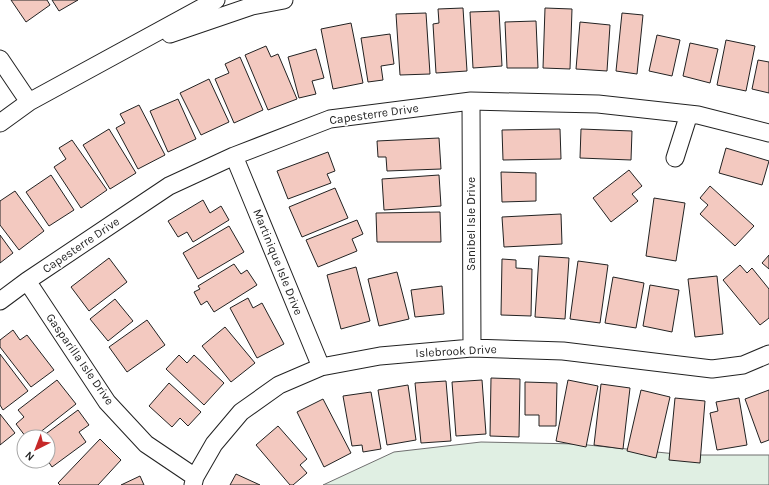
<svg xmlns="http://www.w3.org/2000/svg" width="769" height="485" viewBox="0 0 769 485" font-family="Karla,sans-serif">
	<rect width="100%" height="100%" fill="#fff"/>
	<path fill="#e0efe3" stroke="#6f6f6f" d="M481 442 578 444 686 455H769V485H323L394 452Z"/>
	<path fill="#f3c9c0" stroke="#222" d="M11 0H47L50 5 26 22Z
		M52 0H78L59 11Z
		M463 8 467 71 436 73 433 24 439 23 438 9Z
		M545 8 572 9 570 69 543 68Z
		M499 11 502 66 473 68 470 12Z
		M426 13 430 74 400 75 396 14Z
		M622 13 643 15 637 74 616 71Z
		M536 21 538 68H507L505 22Z
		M580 22 610 25 607 71 576 69Z
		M351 23 363 83 333 89 321 29Z
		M390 34 394 64 381 66 383 80 368 82 361 38Z
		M657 35 680 40 672 76 649 71Z
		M726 40 755 46 746 91 717 85Z
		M690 43 718 49 710 83 683 76Z
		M266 46 271 57 278 54 297 99 268 110 245 55Z
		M316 49 324 78 312 81 316 94 299 98 288 57Z
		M240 57 263 110 234 123 215 79 229 73 225 64Z
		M758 60 769 62V93L752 89Z
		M209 79 229 122 201 135 180 93Z
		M178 99 196 139 168 152 150 111Z
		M139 105 165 155 138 169 116 128 125 123 120 114Z
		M109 129 136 173 110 189 83 145Z
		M560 129 561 159 503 160 502 130Z
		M581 129 632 131 631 160 580 158Z
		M439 138 441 169 387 171 386 157H378L377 141Z
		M72 140 107 190 81 208 54 167 66 159 59 148Z
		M726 148 769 161 762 185 719 173Z
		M328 152 335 171 327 174 331 183 288 199 277 171Z
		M629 170 642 186 632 194 638 201 611 222 593 198Z
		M501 172 536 173V201L502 202Z
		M51 175 74 210 49 226 26 192Z
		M439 175 441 206 384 210 382 179Z
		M710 186 754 226 735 246 700 214 708 205 700 198Z
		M335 188 348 218 302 237 289 207Z
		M15 191 44 231 19 250 0 225V201Z
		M654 198 685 203 676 261 646 256Z
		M203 200 210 213 221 206 229 220 193 242 187 232 178 237 168 221Z
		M440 212 441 242H377L376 213Z
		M561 214 562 244 504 247 502 217Z
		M357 220 363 234 352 239 357 251 318 267 306 240Z
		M229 226 244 252 198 279 183 253Z
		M0 235 13 253 0 263Z
		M769 255V269L762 263Z
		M539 256 569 258 565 319 535 317Z
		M109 258 127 282 89 311 71 287Z
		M502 259 516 260V268L532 269 531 316 501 315Z
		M578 261 608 265 600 323 570 319Z
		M234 264 241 274 247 270 257 285 214 312 207 301 201 305 194 292 200 289 198 286Z
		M740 265 747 273 752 268 769 289V318L760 325 723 280Z
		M356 267 370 321 341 329 327 275Z
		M397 272 409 319 379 326 368 279Z
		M717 276 723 334 695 337 688 279Z
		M613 277 644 283 636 328 605 323Z
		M650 285 679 290 672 332 643 326Z
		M442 286 444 314 415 317 411 290Z
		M248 298 253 308 262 303 284 344 257 358 230 308Z
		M115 299 133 321 108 341 90 319Z
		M147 320 165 345 127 372 109 347Z
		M225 327 255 363 231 382 202 346Z
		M13 330 20 340 27 335 54 370 31 387 0 347V340Z
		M0 354 28 391 3 410 0 405Z
		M179 355 187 363 194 355 224 383 204 405 166 369Z
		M491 378 520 379 519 437 490 436Z
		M57 380 76 404 34 437H26L16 424 24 417 18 410Z
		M482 380 486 434 456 436 452 382Z
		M568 380 598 386 586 447 556 441Z
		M446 381 451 441 421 443 415 383Z
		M525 382 557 383 556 426H539V415H525Z
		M169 383 201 412 188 426 180 418 172 427 149 406Z
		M601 384 630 388 623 449 594 445Z
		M408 385 416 440 387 445 378 390Z
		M641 390 670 397 656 458 627 451Z
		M769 390V440L761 443 745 399Z
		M371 392 381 449 363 452 362 445 352 446 343 396Z
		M675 398 705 401 700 463 669 460Z
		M739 398 747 445 717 450 710 413 718 411 716 402Z
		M323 399 351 453 324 467 297 412Z
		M78 410 89 425 79 432 86 442 52 467 48 461V445L49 444 48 437 43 436Z
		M0 414 15 433 0 445Z
		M278 426 307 459 300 465 307 473 293 485H290L256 445Z
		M100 439 121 460 98 485H60L58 483Z
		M236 474 260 485H230Z
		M140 476 144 485H121Z"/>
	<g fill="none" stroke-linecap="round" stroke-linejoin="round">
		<g stroke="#222" stroke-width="19">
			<path id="minor" d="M170 34 252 6 284 0
				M0 59 29 102
				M471 101 472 348
				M0 123 29 102 216 0
				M234 156 321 367
				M675 158 689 114
				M27 281 107 402 146 444 195 477
				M0 301 27 281 169 186 234 156 330 119 471 101 598 104 698 115 769 133
				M193 485 195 477 214 444 241 412 279 385 321 367 380 356 472 348 563 351 712 369 743 365 769 354"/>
		</g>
		<use href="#minor" stroke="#fff" stroke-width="17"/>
	</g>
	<g text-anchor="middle" stroke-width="3" stroke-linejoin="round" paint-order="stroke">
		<g font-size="12" fill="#222" stroke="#fff">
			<text transform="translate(374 114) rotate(-8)" y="4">Capesterre Drive</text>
			<text transform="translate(471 224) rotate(-90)" y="4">Sanibel Isle Drive</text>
			<text transform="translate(81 245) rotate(-34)" y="4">Capesterre Drive</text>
			<text transform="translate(278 262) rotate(68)" y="4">Martinique Isle Drive</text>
			<text transform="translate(456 351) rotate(-3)" y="4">Islebrook Drive</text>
			<text transform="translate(80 359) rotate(55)" y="4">Gasparilla Isle Drive</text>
		</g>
	</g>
	<g transform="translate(36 449) rotate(222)"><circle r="19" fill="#ffffff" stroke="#a7a7a7"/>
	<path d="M0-3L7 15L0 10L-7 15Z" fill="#c62828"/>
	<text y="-6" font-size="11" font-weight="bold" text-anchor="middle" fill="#222222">N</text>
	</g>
</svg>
